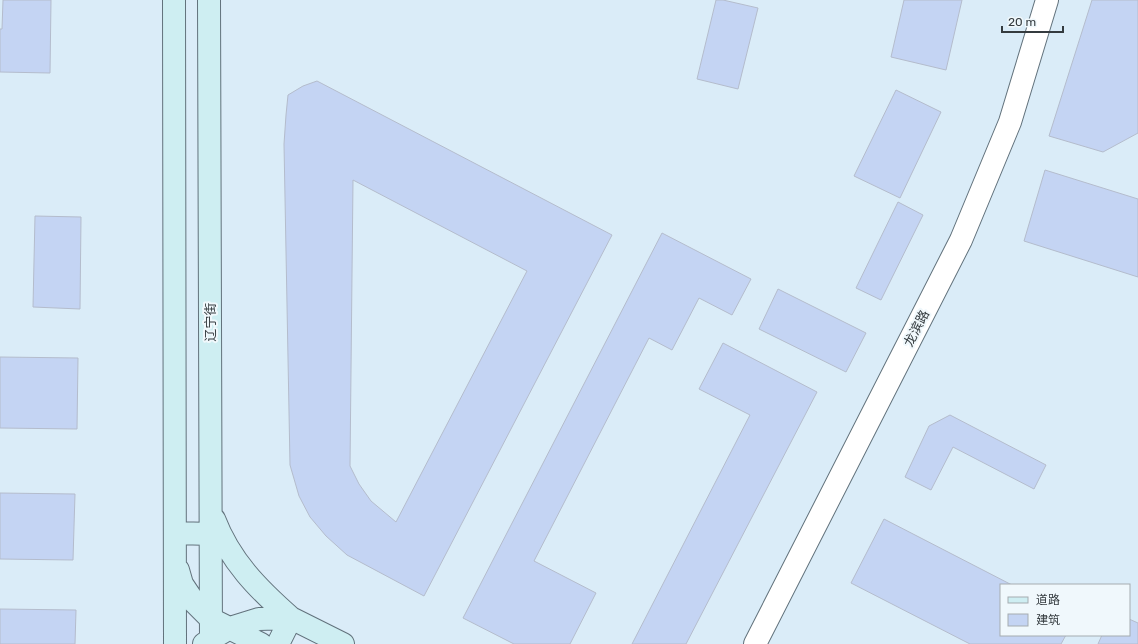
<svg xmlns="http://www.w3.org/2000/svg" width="1138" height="644" viewBox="0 0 1138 644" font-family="Rubik,'Noto Sans SC',sans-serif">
	<rect width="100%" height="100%" fill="#daecf8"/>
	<path fill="#c4d4f3" stroke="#b4bccc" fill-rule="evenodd" d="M3 0H51L50 73 0 72V29H2Z
		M716 0H723L758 8 738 89 697 79Z
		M904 0H962L946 70 891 57Z
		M1092 0H1138V133L1103 152 1049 136Z
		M317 81 612 235 424 596 347 555 326 536 310 517 299 496 290 465 284 144 286 115 288 95 303 86ZM353 180 527 271 396 522 371 501 359 484 350 466Z
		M896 90 941 112 900 198 854 176Z
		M1045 170 1138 199V277L1024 241Z
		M898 202 923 215 881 300 856 288Z
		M35 216 81 217 80 309 33 307Z
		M662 233 751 279 732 315 699 298 672 350 649 338 534 561 596 593 570 644H514L463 618Z
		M778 289 866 333 846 372 759 329Z
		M723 343 817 392 686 644H632L750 415 699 389Z
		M0 357 78 358 77 429 0 428Z
		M950 415 1046 465 1034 489 953 447 931 490 905 477 929 426Z
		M0 493 75 494 73 560 0 559Z
		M884 519 1012 585H1001V635H1066L1061 644H970L851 583Z
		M0 609 76 610 75 644H0Z
		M1129 619 1138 623V644H1098L1102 635H1129Z"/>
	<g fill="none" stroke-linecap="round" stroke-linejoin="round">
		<g stroke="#62727c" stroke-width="24">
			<path id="street" d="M755 644 961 240 1010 122 1047 0"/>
		</g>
		<g stroke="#62727c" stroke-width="24">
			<path id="secondary" d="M174 0 175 644
				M209 0 211 644
				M214 519C230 561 258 589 291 618L278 644
				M175 533 211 534
				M178 570 182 584 194 602 211 619 261 644
				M204 644 211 639 230 628 259 619 291 618 343 644"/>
		</g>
		<use href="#street" stroke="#fff" stroke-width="22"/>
		<use href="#secondary" stroke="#ceeef2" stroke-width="22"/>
	</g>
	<g text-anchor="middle" stroke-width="4" stroke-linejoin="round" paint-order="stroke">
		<g font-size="13" fill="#343b3f" stroke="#f0f8fc">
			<text transform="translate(210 322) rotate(-90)" y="5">辽宁街</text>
			<text transform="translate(916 328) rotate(-63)" y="5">龙滨路</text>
		</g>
	</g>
	<rect x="1000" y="584" width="130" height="52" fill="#f0f8fc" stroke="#a5acb0"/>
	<rect x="1008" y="597" width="20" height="6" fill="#ceeef2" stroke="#a5acb0"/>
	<text x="1036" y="604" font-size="12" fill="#343b3f">道路</text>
	<rect x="1008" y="614" width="20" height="12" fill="#c4d4f3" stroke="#a5acb0"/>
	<text x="1036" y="624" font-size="12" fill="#343b3f">建筑</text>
	<path d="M1002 26v6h61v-6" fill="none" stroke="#343b3f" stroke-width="2"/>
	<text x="1008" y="26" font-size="12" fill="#343b3f" stroke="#f0f8fc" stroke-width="3" paint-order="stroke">20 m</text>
</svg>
